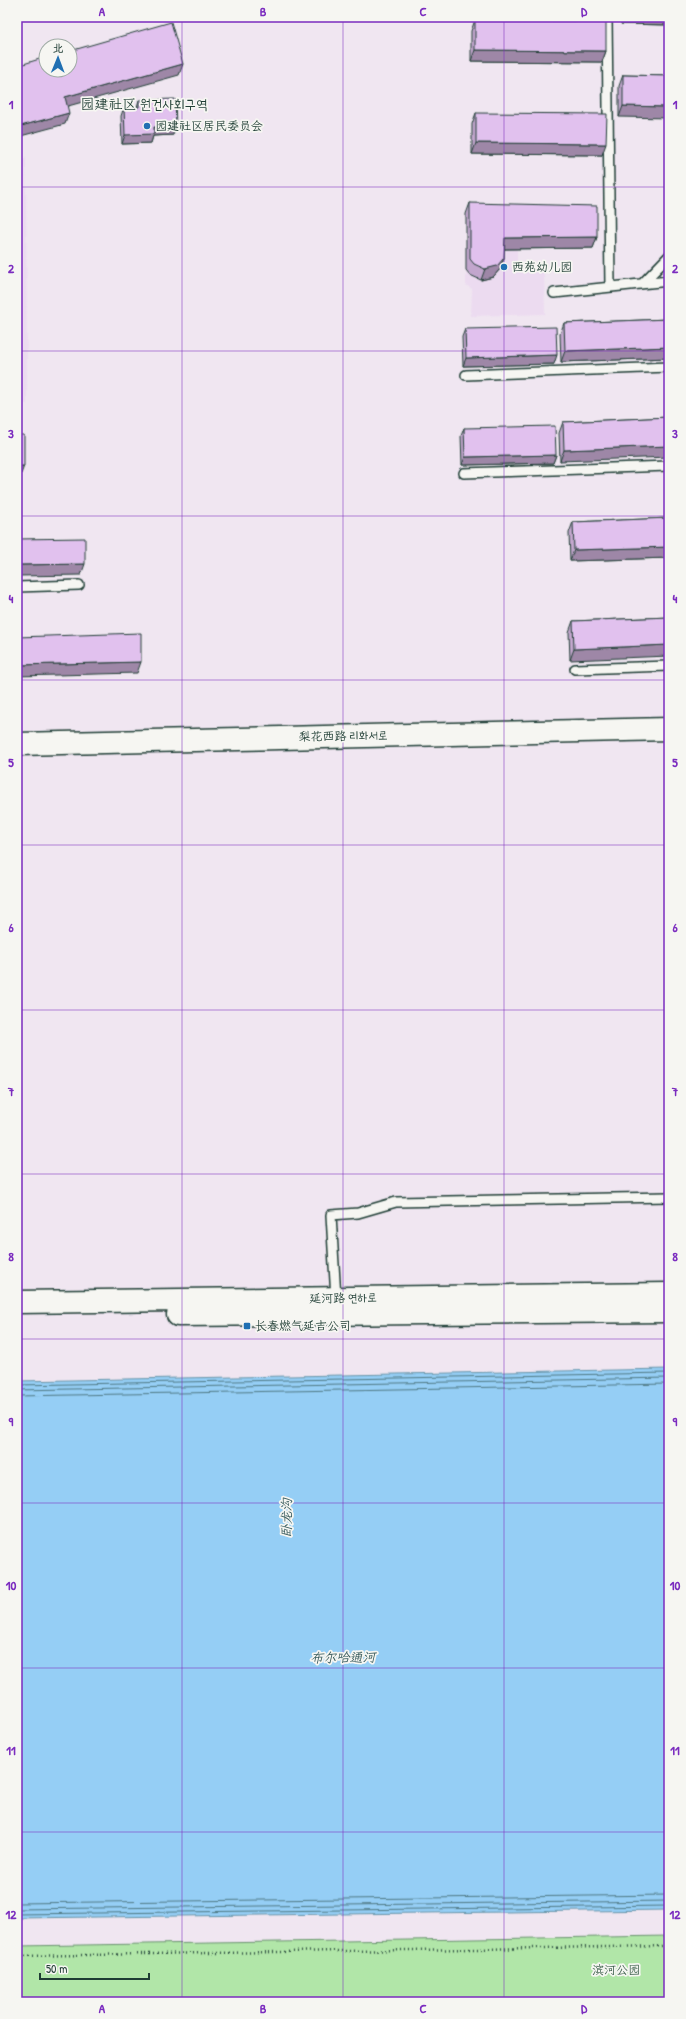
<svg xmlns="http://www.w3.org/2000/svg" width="686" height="2019" viewBox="0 0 686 2019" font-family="'Patrick Hand','LXGW WenKai TC','Poor Story',sans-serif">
	<rect width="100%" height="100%" fill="#f0e6f1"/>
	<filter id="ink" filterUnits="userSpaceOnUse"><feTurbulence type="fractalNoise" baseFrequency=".025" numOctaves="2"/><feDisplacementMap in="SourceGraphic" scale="8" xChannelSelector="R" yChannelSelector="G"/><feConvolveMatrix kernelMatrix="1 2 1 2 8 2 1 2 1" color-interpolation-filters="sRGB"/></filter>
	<g filter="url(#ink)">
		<path fill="#ecdbf0" d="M17 158H26L27 404 17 402Z
			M466 214 593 248 517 249V262L538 263 544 271 545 314 471 316 472 289 466 285Z"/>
		<path fill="#b1e6a8" stroke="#68926e" d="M669 1936V2002H17V1946Z"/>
		<path fill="#95cef5" stroke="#6694a8" d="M669 1369V1910L17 1918V1381Z"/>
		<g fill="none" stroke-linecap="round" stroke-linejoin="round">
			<path stroke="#4e7781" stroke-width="1" d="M17 1385 669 1373
				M17 1390 669 1378
				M17 1396 669 1384
				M17 1903 669 1895
				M17 1909 669 1901
				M17 1914 669 1906"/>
			<g stroke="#1f3d34" stroke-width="12">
				<path id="lane" d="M607 17 610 287
					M643 283 669 256
					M554 293 669 281
					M466 375 669 367
					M464 473 669 466
					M17 587 79 585
					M575 669 669 666
					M336 1298 331 1215 358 1213 396 1202 669 1197"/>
			</g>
			<g stroke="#1f3d34" stroke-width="25">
				<path id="secondary" d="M17 744 669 729
					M17 1302 669 1294
					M178 1315 669 1311"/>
			</g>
			<path stroke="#1f3d34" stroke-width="2.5" stroke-dasharray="1 3" stroke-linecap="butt" d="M17 1956 669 1946"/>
			<use href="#lane" stroke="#f6f6f2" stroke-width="9"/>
			<use href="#secondary" stroke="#f6f6f2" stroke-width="22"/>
		</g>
		<path fill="#c2a6cd" stroke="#1f3d34" d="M621 17H669V25L621 24Z
			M475 20 606 51 602 62 471 61V31Z
			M623 75 669 76 619 117V86Z
			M139 100 173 135 153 136 151 143 122 144 121 116 124 107H137Z
			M476 113 602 155 472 154V124Z
			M470 203 597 237 593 248 504 249V258L500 269 493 277 481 280 470 275 466 270V214Z
			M669 319V358L561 362 560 334 564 323Z
			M465 329 554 364 463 366 462 337Z
			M669 417 560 461 559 433 563 422Z
			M464 428 556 455 553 463 462 465 461 436Z
			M669 518V558L570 561 569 533 573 522Z
			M669 617 570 660 569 632 573 621Z"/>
		<path fill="#9e87a7" stroke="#1f3d34" d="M624 17H669V25L621 24Z
			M475 50 606 51 602 62 471 61Z
			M183 64 179 75 61 108 65 97Z
			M623 106 669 107V118L619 117Z
			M69 113 65 124 17 137V127Z
			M154 127H176L173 135 153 136 151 143 122 144 125 135Z
			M476 143 606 144 602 155 472 154Z
			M597 237 593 248 501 249 505 238Z
			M504 258 500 269 493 277 481 280 485 269Z
			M669 347V358L561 362 565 351Z
			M557 355 554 364 463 366 466 358Z
			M669 446V457L560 461 564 450Z
			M556 455 553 463 462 465 465 457Z
			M17 466H24L21 474H17Z
			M669 547V558L570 561 574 550Z
			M85 564 81 575 17 576V565Z
			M669 645V656L570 660 574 649Z
			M141 662 137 673 17 676V665Z"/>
		<path fill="#e1c1ee" stroke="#1f3d34" d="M475 20 606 21V51L475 50Z
			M171 22 183 64 65 97 69 113 17 127V66L46 57V70H70V51Z
			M623 75 669 76V107L623 106Z
			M175 99 176 127H154V134L125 135 124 107H139V100Z
			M476 113 607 114 606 144 476 143Z
			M470 203 597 206V237L505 238 504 258 497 266 485 269 474 264 470 259Z
			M669 319V347L565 351 564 323Z
			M556 327 557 355 466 358 465 329Z
			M669 417V446L564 450 563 422Z
			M555 426 556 455 465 457 464 428Z
			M17 435H24V466H17Z
			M669 518V547L574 550 573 522Z
			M85 538V564L17 565V539Z
			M669 617V645L574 649 573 621Z
			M141 633V662L17 665V637Z"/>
	</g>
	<path fill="none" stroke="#7b2cbf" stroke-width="1" stroke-opacity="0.55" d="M182 17V2002M343 17V2002M504 17V2002M17 187H669M17 351H669M17 516H669M17 680H669M17 845H669M17 1010H669M17 1174H669M17 1339H669M17 1503H669M17 1668H669M17 1832H669"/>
	<g fill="#1f6fb2" stroke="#f6f6f2" stroke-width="1.5">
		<circle cx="147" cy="126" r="4"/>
		<circle cx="504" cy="267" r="4"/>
		<rect x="243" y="1322" width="8" height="8" rx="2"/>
	</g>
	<g text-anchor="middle" stroke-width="3.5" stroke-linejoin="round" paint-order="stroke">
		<g font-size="12" fill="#1f3d34" stroke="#f6f6f2" text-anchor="start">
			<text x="155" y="130">园建社区居民委员会</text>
			<text x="512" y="271">西苑幼儿园</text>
			<text x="255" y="1330">长春燃气延吉公司</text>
		</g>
		<g font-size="12" fill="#1f3d34" stroke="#f6f6f2">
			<text transform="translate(343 736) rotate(-1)" y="4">梨花西路 리화서로</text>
			<text transform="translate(343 1298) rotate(-1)" y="4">延河路 연하로</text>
		</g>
		<g font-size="12" fill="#3c5f4b" stroke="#f6f6f2">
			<text x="616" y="1974">滨河公园</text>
		</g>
		<g font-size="13" font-style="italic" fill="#375a5b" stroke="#f6f6f2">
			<text transform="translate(286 1518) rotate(-89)" y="5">卧龙沟</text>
			<text transform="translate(343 1657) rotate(-1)" y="5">布尔哈通河</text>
		</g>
		<g font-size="14" fill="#1f3d34" stroke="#f6f6f2">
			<text x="144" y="109">园建社区 원건사회구역</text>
		</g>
	</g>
	<rect width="686" height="2019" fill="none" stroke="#f6f6f2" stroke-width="44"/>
	<g transform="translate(58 58) rotate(1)"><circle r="19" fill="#f6f6f2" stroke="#a0aca6"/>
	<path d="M0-3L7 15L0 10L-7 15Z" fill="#1f6fb2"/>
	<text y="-6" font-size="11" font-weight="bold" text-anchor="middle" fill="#1f3d34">北</text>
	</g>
	<path d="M40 1973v6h109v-6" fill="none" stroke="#1f3d34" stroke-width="2"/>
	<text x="46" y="1973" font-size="12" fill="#1f3d34" stroke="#f6f6f2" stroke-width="3" paint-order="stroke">50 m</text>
	<rect x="22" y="22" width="642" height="1975" fill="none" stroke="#7b2cbf" stroke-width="1.5"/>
	<g font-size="13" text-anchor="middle" font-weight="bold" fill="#7b2cbf">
		<text x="102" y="16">A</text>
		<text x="263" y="16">B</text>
		<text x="423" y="16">C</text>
		<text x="584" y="16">D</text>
		<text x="11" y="109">1</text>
		<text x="675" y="109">1</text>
		<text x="11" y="273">2</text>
		<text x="675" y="273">2</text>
		<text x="11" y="438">3</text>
		<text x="675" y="438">3</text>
		<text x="11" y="603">4</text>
		<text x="675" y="603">4</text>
		<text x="11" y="767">5</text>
		<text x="675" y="767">5</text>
		<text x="11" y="932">6</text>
		<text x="675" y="932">6</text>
		<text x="11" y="1096">7</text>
		<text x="675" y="1096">7</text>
		<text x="11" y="1261">8</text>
		<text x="675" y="1261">8</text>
		<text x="11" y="1426">9</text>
		<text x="675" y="1426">9</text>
		<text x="11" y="1590">10</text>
		<text x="675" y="1590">10</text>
		<text x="11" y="1755">11</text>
		<text x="675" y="1755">11</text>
		<text x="11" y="1919">12</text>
		<text x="675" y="1919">12</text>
		<text x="102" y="2013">A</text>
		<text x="263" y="2013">B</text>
		<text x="423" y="2013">C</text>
		<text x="584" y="2013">D</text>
	</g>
</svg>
